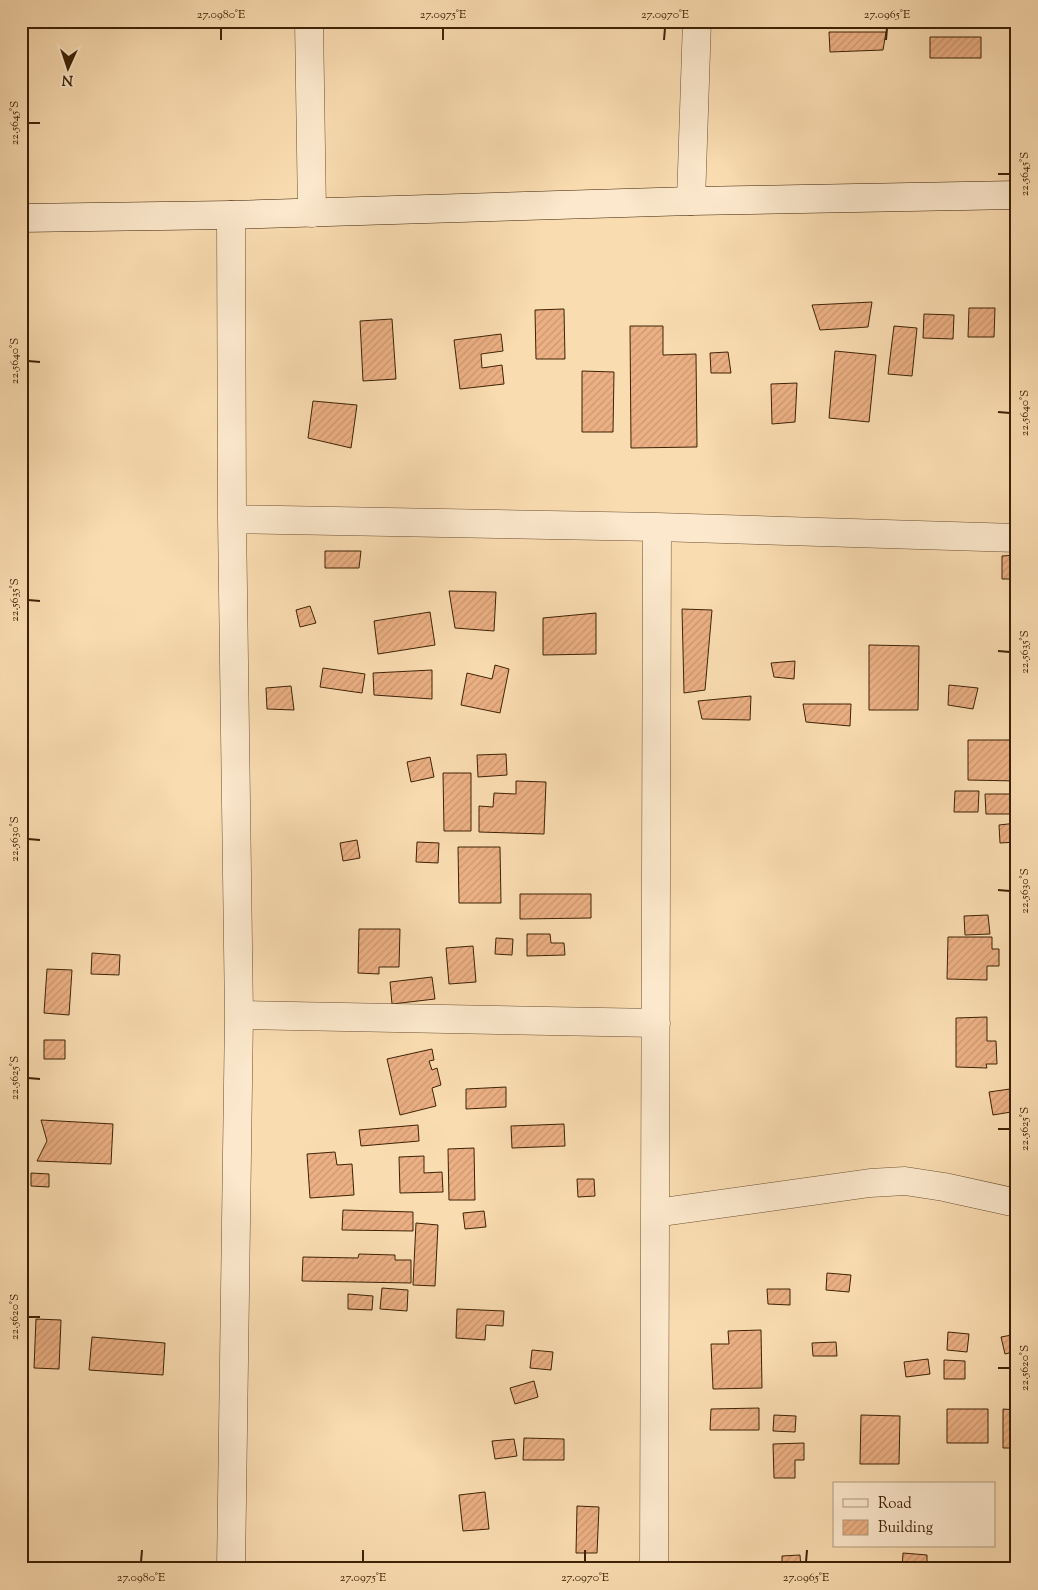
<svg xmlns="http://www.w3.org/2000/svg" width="1038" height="1590" viewBox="0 0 1038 1590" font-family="'Sorts Mill Goudy',serif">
	<defs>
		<pattern id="building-hatch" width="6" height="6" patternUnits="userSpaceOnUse" patternTransform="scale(1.25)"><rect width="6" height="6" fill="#ecb084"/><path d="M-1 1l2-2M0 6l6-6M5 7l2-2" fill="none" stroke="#cb9770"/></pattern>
	</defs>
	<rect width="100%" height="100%" fill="#fadcb1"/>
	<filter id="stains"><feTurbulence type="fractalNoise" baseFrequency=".004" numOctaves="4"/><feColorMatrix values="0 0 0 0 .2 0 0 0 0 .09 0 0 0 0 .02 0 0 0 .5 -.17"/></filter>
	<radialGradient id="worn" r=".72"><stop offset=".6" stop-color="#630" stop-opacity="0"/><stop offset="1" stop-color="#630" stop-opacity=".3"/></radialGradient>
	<path fill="url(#building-hatch)" stroke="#3e2205" d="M829 32H886L883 50 830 52Z
		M930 37H981V58H930Z
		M872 302 868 327 820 330 812 305Z
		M969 308H995L994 337H968Z
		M564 309 565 359H536L535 310Z
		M924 314 954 315 953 339 923 338Z
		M392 319 396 379 363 381 360 321Z
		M630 326H663V355L696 354 697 447 631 448Z
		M894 326 917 328 912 376 888 374Z
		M501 334 503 351 481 354 482 368 502 365 504 384 460 389 454 340Z
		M835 351 876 355 869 422 829 418Z
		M728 352 731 373H711L710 353Z
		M582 371 614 372 613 432H582Z
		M797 383 795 422 772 424 771 384Z
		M313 401 357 405 351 448 308 438Z
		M325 551H361L359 568H325Z
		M1017 555V579H1002V556Z
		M449 591 496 592 494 631 455 628Z
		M310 606 316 623 300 627 296 610Z
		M682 609 712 610 705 690 684 693Z
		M430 612 435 645 378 654 374 621Z
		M596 613V654L543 655V618Z
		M869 645 919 646 918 710H869Z
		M795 661 794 679 774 677 771 663Z
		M495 665 509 669 500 713 461 705 467 673 492 679Z
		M323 668 365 674 362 693 320 687Z
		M432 670V699L374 695 373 673Z
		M949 685 978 688 973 709 948 705Z
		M291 686 294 710 267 709 266 688Z
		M751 696 750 720 702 719 698 701Z
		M803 704H851L850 726 806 722Z
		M968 740H1017V781L968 780Z
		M506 754 507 775 478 777 477 755Z
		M430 757 434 777 411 782 407 762Z
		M443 773H471V831H444Z
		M516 781 546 782 544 834 479 832V806L493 807 494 793 516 794Z
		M955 791H979L978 812H954Z
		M985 794H1017V814H986Z
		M1017 823V842L1000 843 999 825Z
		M357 840 360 858 343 861 340 843Z
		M417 842 439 843 438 863 416 862Z
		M458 847H500L501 903H459Z
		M520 894H591V918L520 919Z
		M988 915 990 934 965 935 964 916Z
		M359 929H400L399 967H379V974L358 973Z
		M527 934H550L551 943H564L565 955 527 956Z
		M948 937H992V949H999V966H987V980L947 979Z
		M496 938 513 939 512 955 495 954Z
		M473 946 476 982 449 984 446 948Z
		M92 953 120 955 119 975 91 974Z
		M47 969 72 970 69 1015 44 1013Z
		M432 977 435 999 392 1004 390 982Z
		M987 1017V1041H996L997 1064H986L987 1068 956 1067V1018Z
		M44 1040H65V1059H44Z
		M432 1049 434 1060 429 1061 432 1070 437 1068 441 1085 432 1088 436 1106 400 1115 387 1059Z
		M506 1087V1107L466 1109V1089Z
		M1017 1088V1111L993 1115 989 1092Z
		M41 1120 113 1124 111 1164 37 1161 47 1141Z
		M564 1124 565 1146 512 1148 511 1126Z
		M418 1125 419 1141 361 1146 359 1130Z
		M474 1148 475 1200H449L448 1149Z
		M335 1152 337 1165 352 1164 354 1195 310 1198 307 1154Z
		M424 1156V1173L442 1172 443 1192 400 1193 399 1157Z
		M31 1173 49 1174V1187L31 1186Z
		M577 1179H594L595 1196 578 1197Z
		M343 1210 413 1212V1231L342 1230Z
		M484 1211 486 1227 465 1229 463 1213Z
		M416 1223 438 1225 435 1286 413 1285Z
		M359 1254 395 1255V1260H411V1283L302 1281 303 1257 358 1258Z
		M827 1273 851 1275 849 1292 826 1290Z
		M382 1288 408 1290 407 1311 380 1309Z
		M767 1289H790V1305L768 1304Z
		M348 1294 373 1296 372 1310 348 1309Z
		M457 1309 504 1311 503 1326 486 1325 485 1340 456 1338Z
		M36 1319 61 1320 59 1369 34 1368Z
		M761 1330 762 1388 713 1389 711 1344H729L728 1331Z
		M948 1332 969 1334 967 1352 947 1350Z
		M1017 1334V1351L1005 1354 1001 1337Z
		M92 1337 165 1343 163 1375 89 1370Z
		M836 1342 837 1356H813L812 1343Z
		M532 1350 553 1352 551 1370 530 1368Z
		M928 1359 930 1374 906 1377 904 1362Z
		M944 1360 965 1361V1379H944Z
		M534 1381 538 1397 515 1404 510 1388Z
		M759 1408V1430H710L711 1409Z
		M947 1409H988V1443H947Z
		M1003 1409 1017 1410V1448H1003Z
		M774 1415 796 1416 795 1432 773 1431Z
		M861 1415 900 1416 899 1464H860Z
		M524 1438 564 1439V1460H523Z
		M514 1439 517 1456 495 1459 492 1441Z
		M804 1443V1460H795V1478H774L773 1444Z
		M485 1492 489 1529 463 1531 459 1495Z
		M577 1506 599 1507 597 1553H576Z
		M903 1553 927 1555V1569H902Z
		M800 1555 801 1569H782V1556Z"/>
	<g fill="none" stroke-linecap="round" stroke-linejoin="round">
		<g stroke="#6d5030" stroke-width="29">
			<path id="street" d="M309 21 312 213
				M691 201 697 21
				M231 215 232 519 239 1015 231 1569
				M232 519 657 527 1017 538
				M239 1015 656 1023
				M655 1213 870 1183 905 1181 944 1187 1017 1203
				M654 1569 657 527"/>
		</g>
		<g stroke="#3e2205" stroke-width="29">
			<path id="secondary" d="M21 218 231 215 691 201 1017 195"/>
		</g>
		<use href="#street" stroke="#fce8cc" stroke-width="28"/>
		<use href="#secondary" stroke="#fce8cc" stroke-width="28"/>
	</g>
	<path fill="none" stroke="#3e2205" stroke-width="2" d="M221 40V28M443 40V28M664 40 665 28M886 40 887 28M28 123H40M998 174H1010M28 361 40 362M998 412 1010 413M28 600 40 601M998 651 1010 652M28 839 40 840M998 890 1010 891M28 1078 40 1079M998 1129H1010M28 1317H40M998 1368H1010M141 1562 142 1550M363 1562V1550M585 1562V1550M806 1562 807 1550"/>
	<rect width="1038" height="1590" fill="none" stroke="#fadcb1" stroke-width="55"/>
	<rect x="833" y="1482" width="162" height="65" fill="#fce8cc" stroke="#b0997c"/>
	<rect x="843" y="1499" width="25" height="8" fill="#fce8cc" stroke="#b0997c"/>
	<text x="878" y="1508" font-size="15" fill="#3e2205">Road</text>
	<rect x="843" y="1520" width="25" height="15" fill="url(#building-hatch)" stroke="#b0997c"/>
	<text x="878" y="1532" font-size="15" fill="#3e2205">Building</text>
	<g transform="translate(68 68) rotate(183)" stroke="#fce8cc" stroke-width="4" paint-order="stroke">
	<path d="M0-4L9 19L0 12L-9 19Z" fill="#3e2205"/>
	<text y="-8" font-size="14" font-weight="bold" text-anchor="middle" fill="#3e2205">N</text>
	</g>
	<rect x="28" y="28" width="982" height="1534" fill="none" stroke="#3e2205" stroke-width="2"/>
	<g font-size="12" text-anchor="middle" fill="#3e2205">
		<text x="221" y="18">27.0980°E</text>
		<text x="443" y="18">27.0975°E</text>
		<text x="665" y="18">27.0970°E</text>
		<text x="887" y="18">27.0965°E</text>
		<text transform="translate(14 123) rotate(-90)" y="4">22.5645°S</text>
		<text transform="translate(1024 174) rotate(-90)" y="4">22.5645°S</text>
		<text transform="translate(14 361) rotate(-90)" y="4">22.5640°S</text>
		<text transform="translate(1024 413) rotate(-90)" y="4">22.5640°S</text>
		<text transform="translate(14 600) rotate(-90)" y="4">22.5635°S</text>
		<text transform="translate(1024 652) rotate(-90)" y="4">22.5635°S</text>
		<text transform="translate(14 839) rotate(-90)" y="4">22.5630°S</text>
		<text transform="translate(1024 891) rotate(-90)" y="4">22.5630°S</text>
		<text transform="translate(14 1078) rotate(-90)" y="4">22.5625°S</text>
		<text transform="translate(1024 1129) rotate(-90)" y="4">22.5625°S</text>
		<text transform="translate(14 1317) rotate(-90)" y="4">22.5620°S</text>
		<text transform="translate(1024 1368) rotate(-90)" y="4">22.5620°S</text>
		<text x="141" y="1581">27.0980°E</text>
		<text x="363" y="1581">27.0975°E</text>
		<text x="585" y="1581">27.0970°E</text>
		<text x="806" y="1581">27.0965°E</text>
	</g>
	<rect width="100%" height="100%" filter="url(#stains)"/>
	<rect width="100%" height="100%" fill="url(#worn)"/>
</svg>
